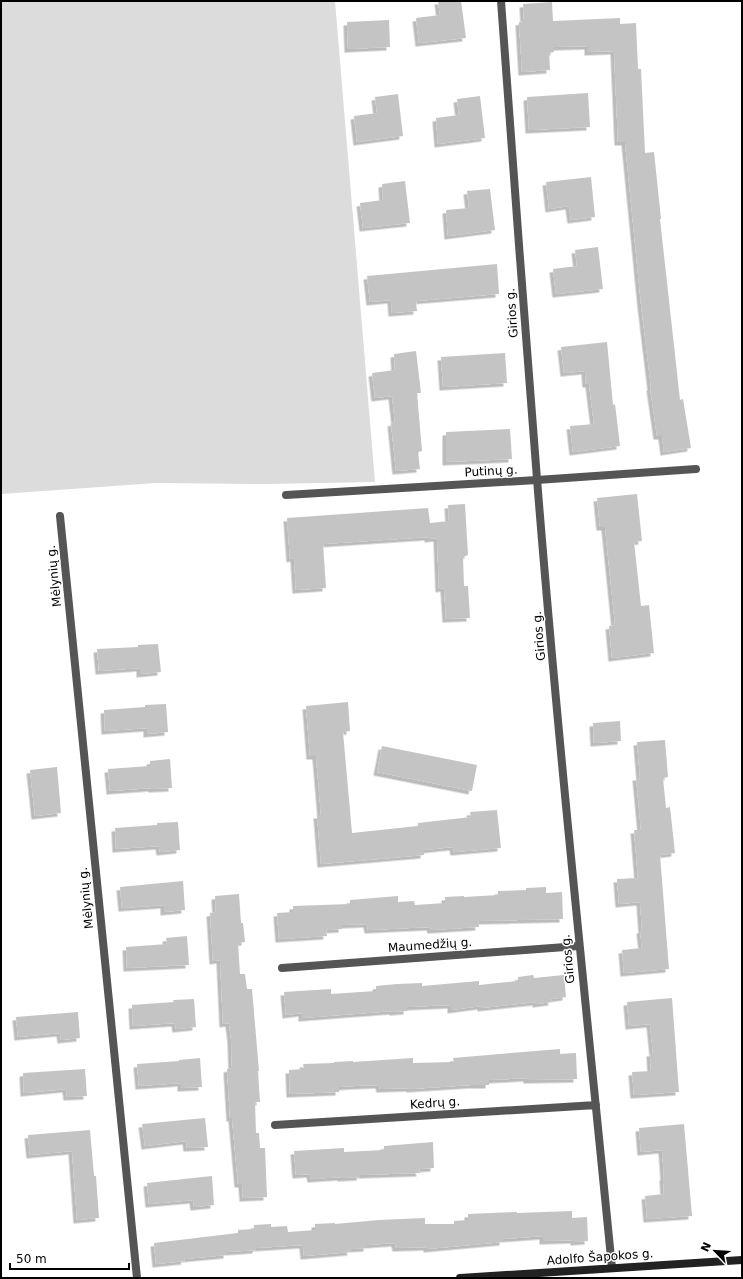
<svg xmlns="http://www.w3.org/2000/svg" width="743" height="1279" viewBox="0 0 743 1279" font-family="'DejaVu Sans',sans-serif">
	<defs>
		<filter id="shadow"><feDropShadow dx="-3.5" dy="3.5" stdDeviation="0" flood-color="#0004"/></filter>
	</defs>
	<rect width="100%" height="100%" fill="#fff"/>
	<path fill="#dcdcdc" d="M1 1H335L375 482 267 484 156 483 1 494Z"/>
	<path fill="#c4c4c4" filter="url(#shadow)" d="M438 1H461L466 38 419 43 416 18 440 15Z
		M552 2 553 21 620 18V24L636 23 638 69H641L645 153 654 152 661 219H660L680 400 683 399 691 448 664 452 662 436H657L650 387H651L641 304 625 142H618L614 51 588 52V46L554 47V52L549 53 550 70 522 72 519 22 524 21 523 4Z
		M389 20 390 47 348 49 347 22Z
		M588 93 590 127 529 130 527 97Z
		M398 94 403 136 357 142 354 116 377 113 375 97Z
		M480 96 485 138 438 144 436 118 459 115 457 99Z
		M591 177 595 217 571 220 569 206 549 209 546 182Z
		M405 181 410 223 363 228 360 203 383 200 382 184Z
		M490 189 495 230 448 236 446 210 469 208 467 191Z
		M598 247 603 289 556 294 553 269 577 266 575 250Z
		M497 264 499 294 416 301 417 311 392 313 391 300 370 302 367 276Z
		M607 342 613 405 615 404 620 446 573 452 570 426 594 424 589 384H586L585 371 564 373 561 347Z
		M416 351 421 393H417L422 451 418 452 420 469 396 471 391 423 395 422 392 396 375 398 372 373 395 370 394 354Z
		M505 353 507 383 443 387 441 357Z
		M510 429 512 459 446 462V432Z
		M637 494 642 541 634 542 641 606 649 605 654 653 612 658 609 626 615 625 605 527H600L597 498Z
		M465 504 468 555 463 557 464 586H468L470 618 446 619 444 588 439 589 437 538 428 539V537L323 544 326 588 296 590 294 558 290 559 287 518 428 508 430 523 449 521 448 505Z
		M158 644 161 672 140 674V668L99 671 97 649 138 647V645Z
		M348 702 350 731 343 732 352 833 418 826V823L471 817 470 812 497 810 501 848 454 852 453 847 424 850V855L321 864 317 815H321L316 756H310L306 706Z
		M166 704 168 732 147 734V728L105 731 104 710 145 707V705Z
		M620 721 621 741 594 743 593 723Z
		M665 740 668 777 663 778 666 808 670 807 675 853 660 855 669 969 624 973 622 950 642 948 640 930H642L640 902 619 904 617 879 638 878 634 830H641L636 777H640L637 742Z
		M382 746 477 765 472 791 377 772Z
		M170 759 172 788 152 789V788L110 791 108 769 150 766V761Z
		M57 767 61 813 35 816 30 770Z
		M178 822 180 850 160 852 159 846 116 849 115 828 157 825V823Z
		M183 881 185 910 164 912V905L122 908 120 887Z
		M546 887V893L562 892 563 919 478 921 479 927 431 930 430 927 368 930 367 924 342 925V929L326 930 327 936 279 939 277 913 293 912V906L350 904V900L398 896V902L414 901 415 905 445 903V897L464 896V897L498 895V891L526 890V888Z
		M239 894 241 923H243L245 942 238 943 240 974H245L247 989H252L259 1071H258L260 1102H255L256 1133H259L260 1148H265L267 1197 243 1198 242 1184H238L232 1118H230L227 1069 232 1068 231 1039 229 1023 223 1024 220 960 213 961 210 913 216 912 215 896Z
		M187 936 189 965 127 968 126 947 167 944 166 938Z
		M533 975 534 978 564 975 566 997 551 999 552 1002 536 1004V1002L481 1008V1006L451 1010V1005L407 1007V1011L393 1012V1011L302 1018V1013L286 1015 284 992 331 989V994L376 991V986L397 984 422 983V986L479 981V985L518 981V977Z
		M672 998 679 1092 634 1095 632 1072 651 1071 650 1053H653L650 1024 629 1026 627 1002Z
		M194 999 196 1027 176 1029 175 1023 133 1026 132 1005 174 1002 173 1000Z
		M78 1012 80 1038 61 1040 60 1033 18 1037 16 1017Z
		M560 1049V1054L576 1053 577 1079 527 1080V1078L489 1080V1085H471L410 1089V1088L380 1089 379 1085 354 1086 339 1087V1092L290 1094 289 1070 304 1069 303 1064 334 1063V1062L353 1061V1062L413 1058V1063L454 1062 453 1058Z
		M200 1058 202 1087 181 1088V1083L139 1086 137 1064 179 1061V1060Z
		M85 1069 87 1096 67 1097 66 1089 24 1093 23 1073Z
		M205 1118 208 1147 187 1148 186 1141 145 1146 142 1124Z
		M684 1124 692 1216 647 1219 645 1196 664 1194 663 1177H664L662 1150 641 1152 639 1128Z
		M90 1130 94 1176H96L99 1218 77 1220 72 1151 30 1155 28 1135Z
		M433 1142 434 1168 419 1169 420 1173 360 1175V1177L341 1178V1177L311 1179 310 1174 296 1175 294 1151 344 1148V1152L384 1150V1146Z
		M212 1176 214 1205 194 1207 193 1200 149 1204 147 1183Z
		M572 1211V1218L587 1217 588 1241 574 1242V1240L543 1241V1236L503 1239V1242L427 1249V1247L396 1248 395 1243 367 1245V1248L350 1249 351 1252 304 1256 303 1245 256 1248V1250L227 1252V1255L184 1259 185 1261 156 1264 154 1243 238 1233V1230L254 1229V1225L271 1224V1227L287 1226 288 1232 315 1230V1224L335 1223V1224L379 1220 425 1218V1224H454V1221L468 1220V1214L517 1212V1213Z"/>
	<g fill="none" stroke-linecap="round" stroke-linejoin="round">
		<path stroke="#555" stroke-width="8" d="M501 1C513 160 524 320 537 479 558 743 586 1005 612 1268
			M286 495 537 480 696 469
			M60 516 137 1278
			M282 968 579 946
			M275 1125 596 1105"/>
		<path stroke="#222" stroke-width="8" d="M460 1278 742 1260"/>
	</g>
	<g text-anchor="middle" stroke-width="3" stroke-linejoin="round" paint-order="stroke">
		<g font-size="12" fill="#000" stroke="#fff">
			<text transform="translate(512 313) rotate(-94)" y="4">Girios g.</text>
			<text transform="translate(491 471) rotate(-3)" y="4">Putinų g.</text>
			<text transform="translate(54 576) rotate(-96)" y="4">Mėlynių g.</text>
			<text transform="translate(539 636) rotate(-95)" y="4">Girios g.</text>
			<text transform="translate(86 898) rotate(-96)" y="4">Mėlynių g.</text>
			<text transform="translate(430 945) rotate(-4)" y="4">Maumedžių g.</text>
			<text transform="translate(568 959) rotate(-96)" y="4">Girios g.</text>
			<text transform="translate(435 1103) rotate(-4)" y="4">Kedrų g.</text>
			<text transform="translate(600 1257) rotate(-4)" y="4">Adolfo Šapokos g.</text>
		</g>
	</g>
	<rect width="743" height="1279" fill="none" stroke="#000000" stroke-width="4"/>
	<g transform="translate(715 1251) rotate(295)" stroke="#ffffff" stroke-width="3" paint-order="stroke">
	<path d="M0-3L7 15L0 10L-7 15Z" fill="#000000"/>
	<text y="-6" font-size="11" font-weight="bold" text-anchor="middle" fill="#000000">N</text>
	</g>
	<path d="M10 1263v6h119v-6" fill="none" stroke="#000000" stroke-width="2"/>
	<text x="16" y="1263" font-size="12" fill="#000000" stroke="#ffffff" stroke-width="3" paint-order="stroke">50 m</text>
</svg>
